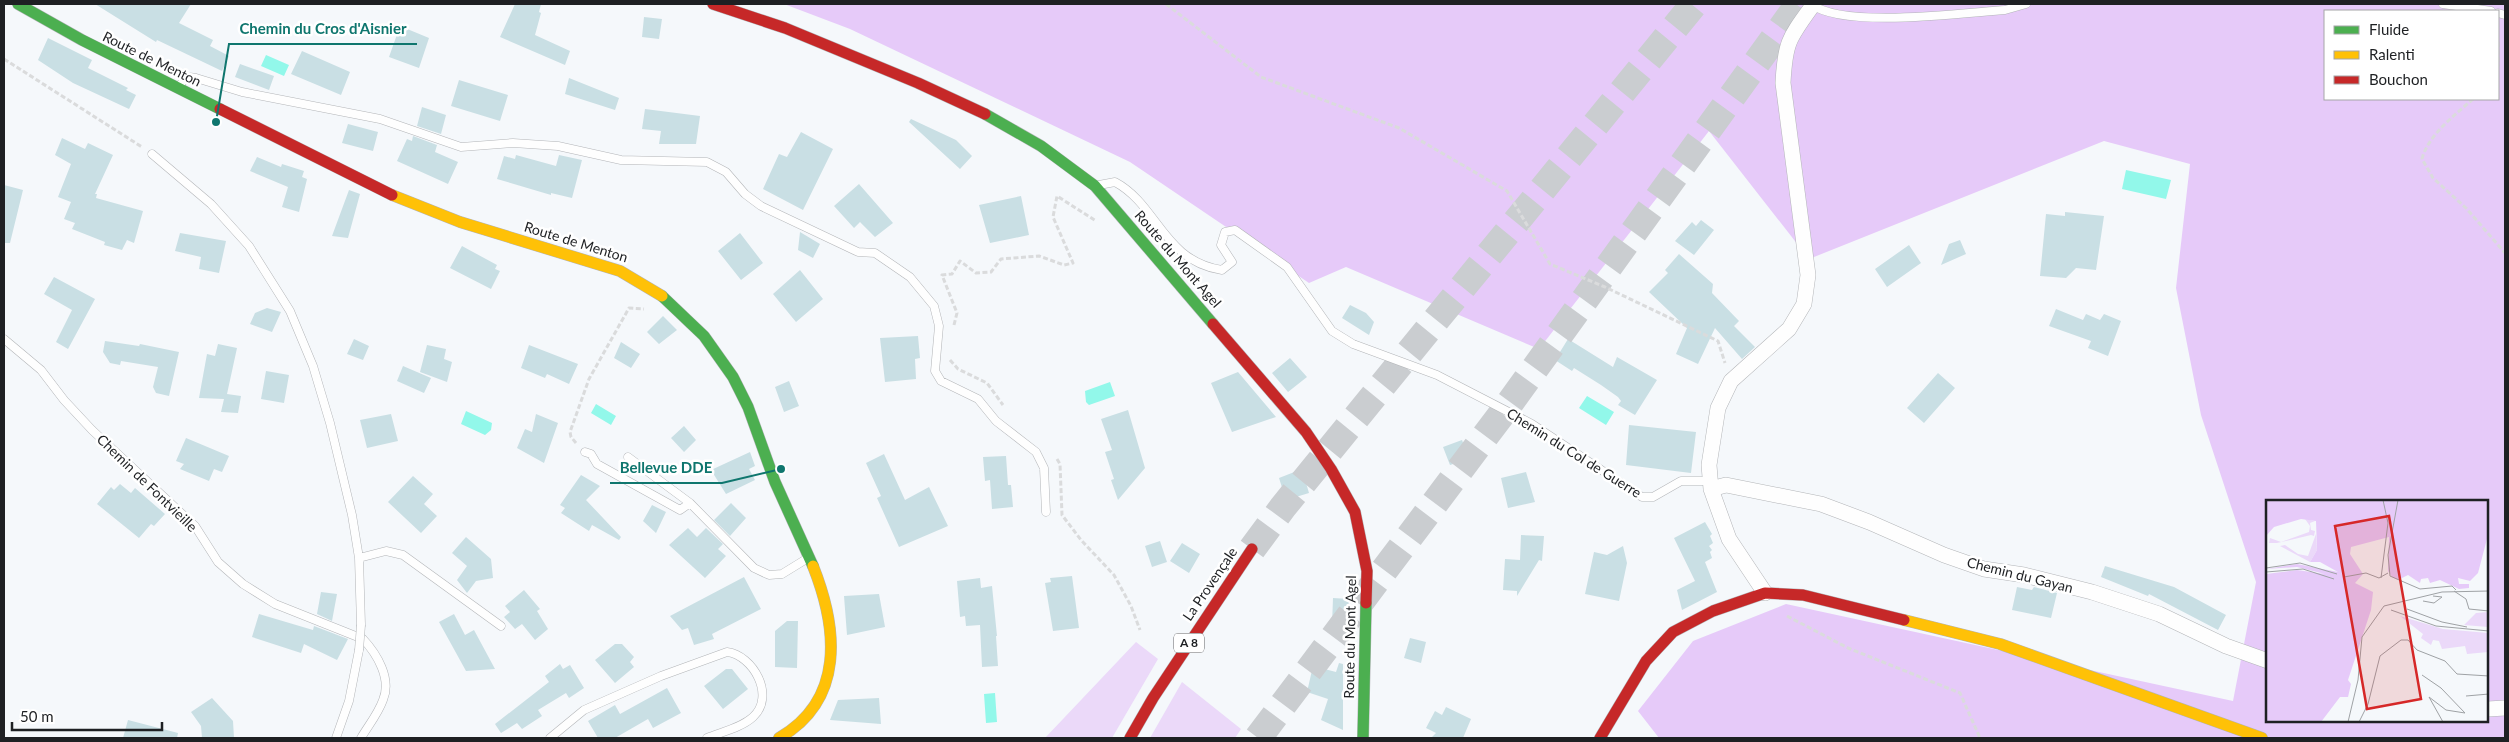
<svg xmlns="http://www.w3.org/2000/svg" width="2509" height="742" viewBox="0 0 2509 742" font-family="Lato,sans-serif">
	<rect width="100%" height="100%" fill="#f5f8fb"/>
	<path fill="#ebd9f9" d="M1136 642 1158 659 1112 738H1045Z
		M1182 682 1241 729 1235 738H1150Z"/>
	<path fill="#e6caf9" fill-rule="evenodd" d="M784 4H2505V738H1659L1638 711 1693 641 1786 604 2233 701 2256 582 2201 415 2176 288 2190 164 2104 141 1809 259 1709 131 1539 349 1346 267 1309 283 1130 162 850 29ZM2325 11H2498V99H2325ZM2268 501H2488V721H2268Z"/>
	<path fill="#92f8ea" d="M266 55 289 65 284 76 261 66Z
		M2126 170 2171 180 2166 199 2122 189Z
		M1110 382 1115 396 1089 405 1086 402 1085 391Z
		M1587 396 1614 412 1606 425 1579 408Z
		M596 404 616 416 611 425 591 413Z
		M466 411 492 423 491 430 485 435 461 424Z
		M995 693 997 722 986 723 984 694Z"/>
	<path fill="#c9dfe4" d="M95 4H191L179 23 213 40 210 46 229 56 222 71 157 40 156 42Z
		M515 4H541L539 12 541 13 535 35 570 51 565 65 500 37Z
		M644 17 662 19 659 39 642 37Z
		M400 26 429 38 419 68 389 57Z
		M48 38 92 60 88 68 128 88 126 90 136 95 129 109 73 83 38 60Z
		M302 51 350 72 341 95 291 74Z
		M240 64 274 76 269 90 235 77Z
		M569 78 619 98 615 110 565 94Z
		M459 80 508 95 500 121 451 106Z
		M422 107 446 115 441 134 417 126Z
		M645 109 700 116 696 144H659L661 131 642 129Z
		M911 119 956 140 972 156 960 169 909 122Z
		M348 124 378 132 373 151 342 143Z
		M801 132 833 149 803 210 763 189 779 154 787 157Z
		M413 136 437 145 435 152 458 162 448 184 397 161 407 139 412 141Z
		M62 138 85 149 88 143 113 155 95 194H97L96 198 143 211 134 243 127 240 122 250 104 245 105 242 72 229 75 223 64 219 71 202 58 197 71 164 55 155Z
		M516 155 556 166 559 155 582 160 572 198 551 193V195L497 179 504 156 515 159Z
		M257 157 281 167 282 164 304 171 302 177 307 179 299 212 282 207 288 187 250 171Z
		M859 184 893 223 875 237 860 222 854 228 834 206Z
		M4 185 23 190 10 243H4Z
		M349 190 360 194 348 238 332 236Z
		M1021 196 1029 235 990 243 979 205Z
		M2065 212 2104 216 2096 270 2076 268 2066 278 2040 276 2046 214 2065 216Z
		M1701 220 1714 230 1694 255 1675 241 1692 222 1696 226Z
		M800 232 820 244 813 258 798 250Z
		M180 233 226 241 219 273 199 269 201 257 175 251Z
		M740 233 763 263 741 280 718 251Z
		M1960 240 1966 254 1941 265 1949 244Z
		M1909 245 1921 263 1887 287 1875 269Z
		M462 246 497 265 495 269 500 271 491 289 450 268Z
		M1679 254 1713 284 1712 293 1739 321 1734 326 1755 347 1742 359 1715 328 1698 364 1676 354 1687 328 1649 292 1668 273 1665 270Z
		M800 270 823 299 796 322 773 294Z
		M54 277 95 299 68 349 56 342 72 310 44 294Z
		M1350 305 1366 313 1374 322 1369 335 1342 318Z
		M267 308 281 312 272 332 250 324 255 313Z
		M2056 309 2083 320 2086 314 2100 320 2104 314 2121 321 2108 356 2088 348 2091 341 2049 326Z
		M663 316 677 330 659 344 647 332Z
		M918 336 920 358 915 359 916 379 885 382 880 338Z
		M354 339 369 346 363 360 347 354Z
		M1568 339 1613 367 1617 357 1657 380 1635 415 1618 405 1621 401 1618 397 1601 385 1574 368 1572 371 1555 360Z
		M105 341 139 346 140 344 179 352 169 396 156 393 153 387 158 367 121 361 120 365 110 363 103 352Z
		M621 342 640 354 631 368 614 358Z
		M218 344 237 348 227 394 241 396 238 413 221 412 224 399 199 398 207 354 215 356Z
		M427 345 446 349 444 359 452 362 447 382 420 372Z
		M529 345 578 364 569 384 547 374 545 378 521 368Z
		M1290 358 1307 377 1288 392 1272 373Z
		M403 366 431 378 424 393 397 381Z
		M266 371 289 375 284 403 261 399Z
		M1238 372 1276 417 1232 432 1211 383Z
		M1938 373 1955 388 1924 423 1907 408Z
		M789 381 799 406 784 412 775 387Z
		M1128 410 1145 468 1118 500 1111 480 1114 479 1105 452 1112 450 1101 419Z
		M391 414 398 441 367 448 360 420Z
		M536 414 558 423 544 463 517 448 525 429 532 432Z
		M1629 425 1696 432 1691 473 1626 465Z
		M684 426 696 440 684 452 671 438Z
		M186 438 229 456 222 472 214 469 209 481 180 469 184 464 176 461Z
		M1462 440 1469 459 1450 465 1443 447Z
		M750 452 755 466 749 469 755 480 726 494 711 470Z
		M884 454 905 500 929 487 948 526 899 547 877 498 881 496 866 463Z
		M1006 456 1008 485H1011L1013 507 992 509 990 480 985 481 983 457Z
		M1302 469 1309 493 1286 500 1279 478Z
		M1526 472 1535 502 1508 508 1501 478Z
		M581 475 600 486 586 500 621 537 619 540 592 525 589 531 561 513 565 508 560 505Z
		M413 476 433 494 424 504 437 516 421 533 388 502Z
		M120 484 131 493 135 488 165 514 154 526 151 524 139 538 97 504 111 487 114 490Z
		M731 503 746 518 730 536 714 520Z
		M652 505 666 512 656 533 643 521Z
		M1705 522 1712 534 1710 536 1713 543 1709 546 1712 550 1710 552 1712 558 1705 562 1717 592 1682 610 1677 590 1695 581 1674 538Z
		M688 528 697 537 706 528 723 544 718 549 726 556 705 578 669 545Z
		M1521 535 1544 536 1542 561 1539 560 1517 596V591L1503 590 1505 559 1520 560Z
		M466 537 491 559 493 578 476 581 467 593 457 580 467 566 452 553Z
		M1160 541 1167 562 1152 567 1145 546Z
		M1182 543 1200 554 1189 573 1170 561Z
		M1623 546 1627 563 1619 601 1585 594 1594 552 1607 555Z
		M2105 566 2174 587 2226 615 2218 630 2149 594 2148 596 2101 577Z
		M1072 576 1079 628 1053 631 1045 583 1051 582 1050 578Z
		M744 577 761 609 712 634 714 639 694 645 688 628 682 630 670 616Z
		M980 578 981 588 992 586 997 636H996L998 666 982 667 980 625 966 626 965 616 960 617 957 581Z
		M2017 587 2032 590 2034 587 2057 593 2051 618 2012 610Z
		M524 590 540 609 537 611 548 629 535 640 522 624 515 629 504 617 510 612 505 606Z
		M321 592 337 594 332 621 317 614Z
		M879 594 885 627 847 635 844 596Z
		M1333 598 1349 599 1348 625H1332Z
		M259 614 313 630 314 626 348 639 337 660 304 644 301 653 252 637Z
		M454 614 465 635 474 630 495 669 466 671 439 622Z
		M787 621H798L797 668 775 667V631Z
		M1410 638 1426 642 1421 663 1404 658Z
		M615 644H622L634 657 630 662 634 667 615 683 595 660Z
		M1339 663 1343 664V730L1321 720 1328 699 1307 692 1313 666 1336 672Z
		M560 664 563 669 570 665 584 688 569 698 566 693 538 710 542 716 522 729 517 723 501 733 495 724 549 682 545 676Z
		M726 669H732L748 689 723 709 704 686Z
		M667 688 681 713 653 728 648 719 615 738H598L588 721 615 705 620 714Z
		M212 698 233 721 234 738H202L201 726 191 712Z
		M879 698 881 724 830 720 838 700Z
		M1446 707 1471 719 1463 738H1431L1436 733 1426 728 1435 711 1442 715Z
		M128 720 178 733 177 738H123Z"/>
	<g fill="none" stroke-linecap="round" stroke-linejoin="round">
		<path stroke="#cacdd0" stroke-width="28" stroke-dasharray="28 14" stroke-linecap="butt" d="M1252 549 1283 507 1694 4
			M1258 738 1504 411 1799 4"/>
		<g stroke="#b3b5b8" stroke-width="9">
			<path id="lane" d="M1811 4C1843 29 1963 13 2005 10L2026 4
				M2443 4 2491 11
				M2498 13 2505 15
				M180 86C184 78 187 76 196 78L242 92 380 119 461 147 513 143 558 146 621 160 707 162 726 172 745 194 761 206 858 252 875 253 910 277 934 306 939 326 935 371 941 381 978 399 996 421 1036 452 1044 468 1046 512
				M152 154 211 204 249 246 290 311 313 366 330 423 352 515 359 558 361 625
				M1099 185 1115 182C1158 205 1163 261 1222 270L1232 262 1221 245 1225 232 1235 230 1287 267 1332 331 1353 344 1437 375 1532 424 1642 497H1653L1681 481H1710
				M4 339 41 370 64 400 92 430 195 526 218 562 243 584 275 604 363 639C377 654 392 679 383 700 378 714 368 726 361 738
				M585 452 591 454 597 464 680 510 690 503
				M628 457 690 503 754 568 769 575 782 574 808 558
				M359 558 386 551 403 555 501 626
				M336 738 349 701 359 650
				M550 738 584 710 661 676 727 652C753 655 776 696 753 717 741 728 721 732 707 738"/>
		</g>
		<g stroke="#b3b5b8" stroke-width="16">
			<path id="street" d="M1711 489 1726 485 1821 504 1869 522 1944 555 1984 569 2024 575 2092 592 2159 614 2226 646 2268 661
				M1765 593 1729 539 1711 489 1709 465 1718 408 1731 381 1789 329 1804 304 1808 275 1783 83C1785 42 1789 38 1813 5
				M2488 709 2505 708"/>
		</g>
		<g stroke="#b3b5b8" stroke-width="12">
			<path id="fast" d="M18 4 82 40 220 109
				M985 114 1041 146 1095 186 1213 324
				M662 296 704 336 733 377 748 407 775 482 813 566
				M1363 738 1366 603"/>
		</g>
		<g stroke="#b3b5b8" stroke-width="12">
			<path id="slow" d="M392 195 460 222 620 271 662 296
				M1904 620 2000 644 2262 738
				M779 738C845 700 838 629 813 566"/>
		</g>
		<g stroke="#b3b5b8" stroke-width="12">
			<path id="jam" d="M713 4 785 28 918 83 985 114
				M220 109 392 195
				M1213 324 1306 432 1331 469 1355 512 1367 571 1366 603
				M1130 738 1153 698 1252 549
				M1600 738 1646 661 1673 632 1713 611 1765 593 1803 595 1904 620"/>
		</g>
		<path stroke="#dadbdc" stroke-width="3" stroke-dasharray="5 2.5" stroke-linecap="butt" d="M1166 4 1261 77 1399 128 1507 191 1550 264 1605 287 1718 341 1725 363
			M2498 42V66
			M4 59 142 147
			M2473 99C2455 115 2428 135 2422 159L2433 178 2466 208 2505 253
			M954 325 957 313 942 275 952 274 960 261 976 273 991 272 1001 259 1039 256 1064 265 1073 263 1053 217 1057 196 1096 221
			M950 360 958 369 987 383 1003 405
			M576 443 571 437 570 432 589 379 629 308 644 309
			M1057 459 1060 464 1062 515 1081 540 1114 575 1131 606 1140 630
			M1787 616 1848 648 1960 693 1980 738"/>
		<use href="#lane" stroke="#fefefe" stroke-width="8"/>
		<use href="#street" stroke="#fefefe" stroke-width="15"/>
		<use href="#fast" stroke="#4caf50" stroke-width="11"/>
		<use href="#slow" stroke="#ffc107" stroke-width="11"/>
		<use href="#jam" stroke="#c62828" stroke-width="11"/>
		<g stroke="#b3b5b8" stroke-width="9" stroke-linecap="butt">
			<path id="lane-bridge" d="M359 650 361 625"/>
		</g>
		<use href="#lane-bridge" stroke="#fefefe" stroke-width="8"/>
	</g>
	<g text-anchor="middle" stroke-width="5" stroke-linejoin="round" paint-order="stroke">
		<rect fill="#fff" stroke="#626365" stroke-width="1" x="1174" y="633.5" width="30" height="19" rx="4"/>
		<g font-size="12" font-weight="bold" fill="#1e2023">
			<text x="1189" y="647">A 8</text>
		</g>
		<g font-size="14" fill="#1e2023" stroke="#fff">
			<text transform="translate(152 59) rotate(26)" y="5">Route de Menton</text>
			<text transform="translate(576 242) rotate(17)" y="5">Route de Menton</text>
			<text transform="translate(1178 259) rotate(49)" y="5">Route du Mont Agel</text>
			<text transform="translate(1574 453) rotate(32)" y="5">Chemin du Col de Guerre</text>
			<text transform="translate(147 483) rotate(44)" y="5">Chemin de Fontvieille</text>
			<text transform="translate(2020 575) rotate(14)" y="5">Chemin du Gayan</text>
			<text transform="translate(1210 584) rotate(-56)" y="5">La Provençale</text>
			<text transform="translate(1350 637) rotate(-89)" y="5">Route du Mont Agel</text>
		</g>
	</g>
	<g transform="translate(2266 500)">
		<rect width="222" height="222" fill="#f5f8fb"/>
		<path d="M39 19 49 21 44 23 45 30 49 31 48 36 45 35 11 43H3L4 38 15 42 43 32 44 26ZM50 34 51 50 44 62 14 46 19 45 32 54 42 56ZM222 112V127L198 125 210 113ZM134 116 177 129 222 133V152L201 154 199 146 176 149 173 141 167 140 165 145 155 138 157 134Z" fill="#ebd9f9"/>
		<path d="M0 0H222V35L212 73 204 81 192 78 193 84H203V88L193 89 174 80 164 83 162 78 155 79 154 83 142 75 132 80 126 77 122 71 123 37 85 47 84 54 97 74 89 83 107 92 105 110 82 180 85 184 82 197H74L55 222H0V74L31 70 59 74 31 67 0 69 31 64 72 72 54 62H44L51 50 50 21 35 19 8 27 0 36Z" fill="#e6caf9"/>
		<path fill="none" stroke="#9fa2a5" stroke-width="1" d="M132 0 122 55 124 76 154 89 186 86 190 90M0 68 34 63 71 74M0 72 37 69 68 79M78 77 100 73 113 78 122 73M115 78 122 23 117 0M188 91 200 99 203 109 223 111M157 101 168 103 176 97 167 96M141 109 176 122 201 127M125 110 170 126 223 131M156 175 175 188 199 213M200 196 223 194M82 222 92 180 96 137 118 106 176 92 223 91M93 222 102 204 114 156 135 140H142L151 150 179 161 191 174 223 176M177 222 163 197 180 210 199 213"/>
		<path fill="#d62828" fill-opacity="0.15" stroke="#d62828" stroke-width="2.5" d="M123 16 155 199 101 209 69 26Z"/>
		<rect width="222" height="222" fill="none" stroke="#1e2023" stroke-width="2.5"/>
	</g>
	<path fill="none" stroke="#0f766e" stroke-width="2" d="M216 122L229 44H417M781 469L722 483H610"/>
	<g fill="#0f766e" stroke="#fff" stroke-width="2">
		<circle cx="216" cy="122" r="5"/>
		<circle cx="781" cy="469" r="5"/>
	</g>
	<g font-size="15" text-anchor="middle" font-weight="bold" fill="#0f766e" stroke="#fff" stroke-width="5" stroke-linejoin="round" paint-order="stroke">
		<text x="323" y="34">Chemin du Cros d'Aisnier</text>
		<text x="666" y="473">Bellevue DDE</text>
	</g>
	<rect width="2509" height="742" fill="none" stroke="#1e2023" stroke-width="10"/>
	<rect x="2324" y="10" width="175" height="90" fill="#ffffff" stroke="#a5a6a7"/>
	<rect x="2334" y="26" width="25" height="8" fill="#4caf50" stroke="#a5a6a7"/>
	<text x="2369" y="35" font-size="15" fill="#1e2023">Fluide</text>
	<rect x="2334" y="51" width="25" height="8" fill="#ffc107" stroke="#a5a6a7"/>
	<text x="2369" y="60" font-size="15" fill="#1e2023">Ralenti</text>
	<rect x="2334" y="76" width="25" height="8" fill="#c62828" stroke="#a5a6a7"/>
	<text x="2369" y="85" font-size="15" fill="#1e2023">Bouchon</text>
	<path d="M12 722v8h150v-8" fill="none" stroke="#1e2023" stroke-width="2.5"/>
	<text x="20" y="722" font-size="15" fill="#1e2023" stroke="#ffffff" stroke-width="4" paint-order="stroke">50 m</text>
</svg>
